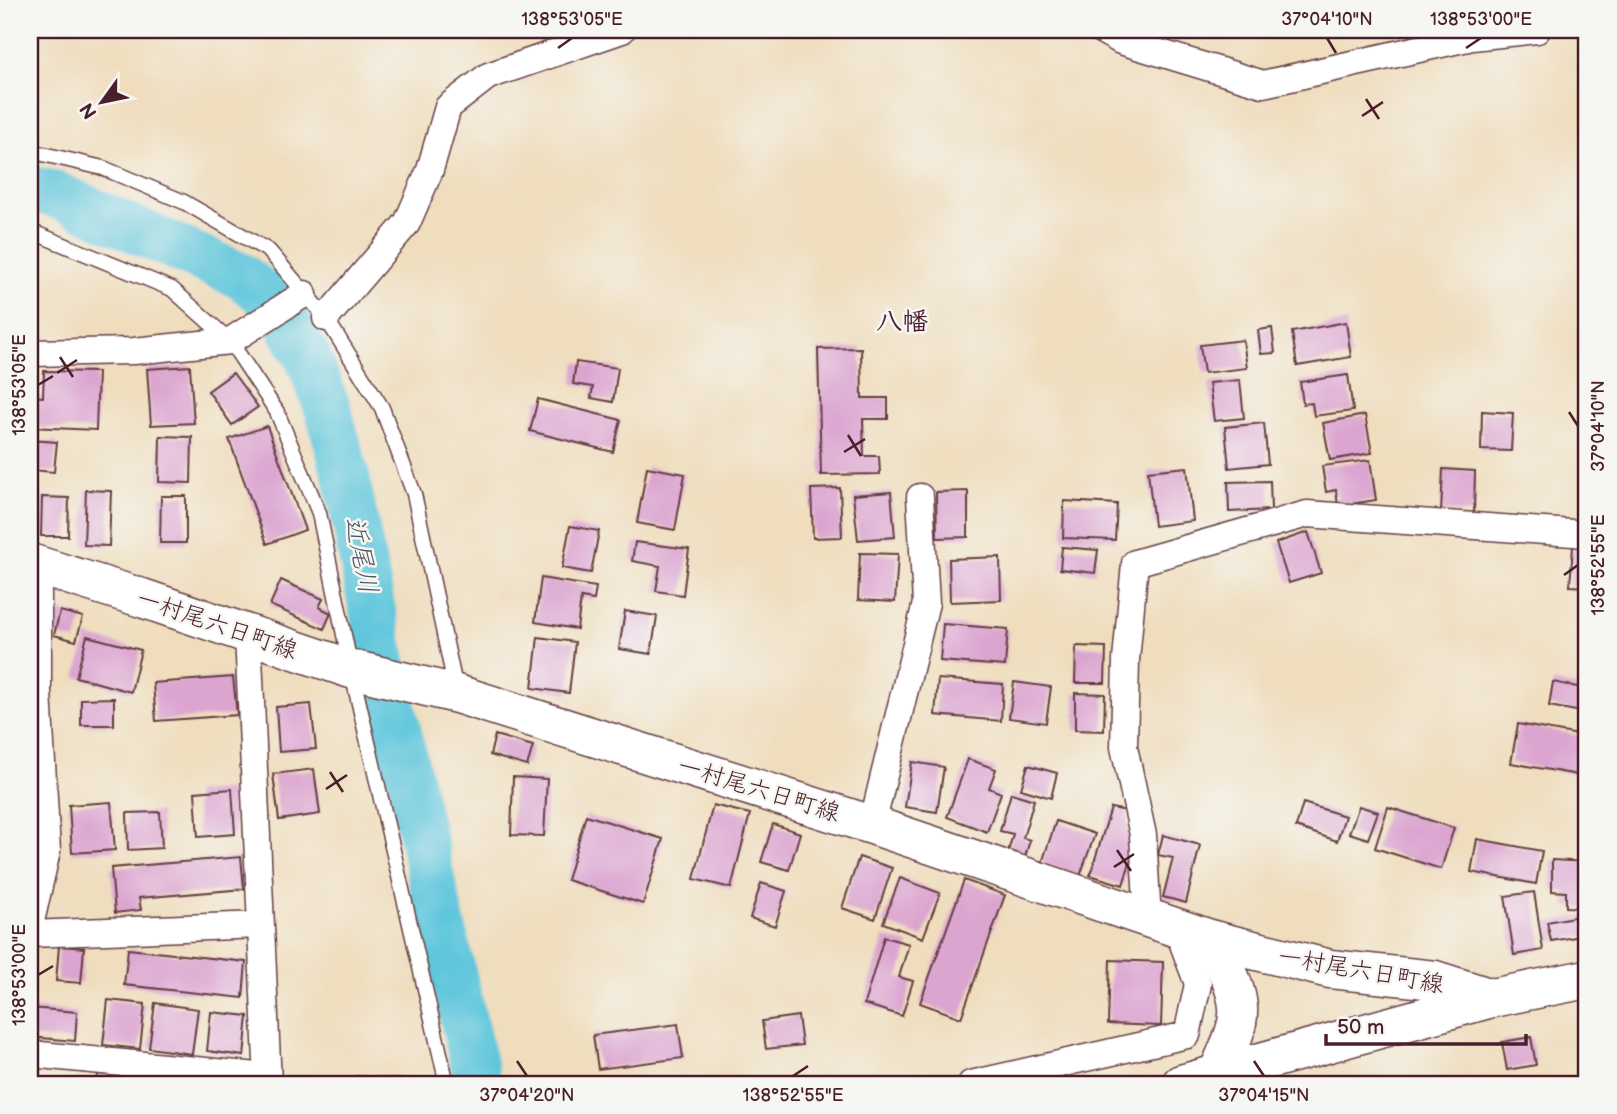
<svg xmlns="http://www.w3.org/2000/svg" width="1617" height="1114" viewBox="0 0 1617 1114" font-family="'Balsamiq Sans','Klee One',sans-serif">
	<rect width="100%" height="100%" fill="#f6f6f2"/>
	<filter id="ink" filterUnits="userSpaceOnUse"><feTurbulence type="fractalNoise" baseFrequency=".0143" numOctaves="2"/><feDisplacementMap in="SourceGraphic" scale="14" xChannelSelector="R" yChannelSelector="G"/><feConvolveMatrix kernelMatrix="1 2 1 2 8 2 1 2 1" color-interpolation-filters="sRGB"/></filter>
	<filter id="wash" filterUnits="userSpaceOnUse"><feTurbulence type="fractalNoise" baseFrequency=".00686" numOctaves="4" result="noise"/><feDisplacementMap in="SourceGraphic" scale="28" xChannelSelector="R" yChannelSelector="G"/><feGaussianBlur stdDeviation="1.57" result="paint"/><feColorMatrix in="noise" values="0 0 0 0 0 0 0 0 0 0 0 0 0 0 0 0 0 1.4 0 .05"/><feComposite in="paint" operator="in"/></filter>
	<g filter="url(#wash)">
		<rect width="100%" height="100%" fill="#efddbd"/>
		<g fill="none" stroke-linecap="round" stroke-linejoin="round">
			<path stroke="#5fc6dc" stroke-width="47" d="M30 189 54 194 241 276 277 304 308 358 328 409 346 476 384 669 478 1084"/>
		</g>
		<g id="blocks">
			<path fill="#dca5d0" d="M1346 322 1351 357 1297 366 1292 332Z
				M1272 328 1275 353 1261 354 1258 330Z
				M1243 340 1247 368 1204 373 1200 345Z
				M861 348 862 398H888V419H863L864 456H879L880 474 821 475 818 349Z
				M576 362 618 368 613 402 591 398 593 387 573 384Z
				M190 366 194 423 151 425 147 369Z
				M44 371 98 372 96 430 30 427V396L43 397Z
				M233 373 258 407 232 425 208 391Z
				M1348 375 1353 411 1314 416 1312 403 1303 404 1300 382Z
				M1240 380 1244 418 1214 421 1209 383Z
				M538 399 621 420 613 452 530 431Z
				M1482 411 1513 413 1511 451 1481 450Z
				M1365 415 1372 453 1330 460 1323 423Z
				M1264 423 1268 464 1229 468 1225 427Z
				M267 426 305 530 267 544 229 439Z
				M160 436 192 437 191 483 159 482Z
				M30 440 57 442 54 472 30 470Z
				M1370 460 1376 500 1338 506 1336 490 1326 492 1322 466Z
				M647 467 685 474 675 530 637 523Z
				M1187 467 1193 521 1154 526 1148 471Z
				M1443 469 1475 471 1474 513 1441 512Z
				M1270 481 1271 510 1229 512 1228 482Z
				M840 488 842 537 813 538 811 489Z
				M86 490 111 491 109 546 84 545Z
				M968 491V537L937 538 936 492Z
				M891 492 895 537 858 540 853 495Z
				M161 496H186V543H160Z
				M42 497 69 498 68 536H41Z
				M1064 501 1117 504 1115 540 1063 538Z
				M570 526 599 531 591 573 562 568Z
				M1308 532 1321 573 1289 583 1276 543Z
				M635 542 689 549 683 595 656 591 660 566 632 561Z
				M1573 546 1587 547V587L1570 586Z
				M1062 547 1098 550 1095 573 1060 569Z
				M860 553 898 554 895 602 858 600Z
				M1000 557 1001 600 950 602 949 559Z
				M541 578 596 587 594 600 581 598 577 629 535 622Z
				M281 580 323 599 319 607 331 613 324 629 270 605Z
				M60 611 83 617 76 641 54 635Z
				M625 611 657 616 651 654 619 649Z
				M943 624 1008 629 1005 666 940 661Z
				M87 636 141 650 131 692 76 677Z
				M538 637 575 642 569 693 532 688Z
				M1076 646 1106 647 1105 683H1075Z
				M233 677 237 715 156 721 153 683Z
				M938 679 1003 684 1001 721 935 715Z
				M1014 682 1051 687 1046 723 1009 718Z
				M1553 682 1587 689V713L1549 706Z
				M1075 693 1105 694 1104 731 1075 730Z
				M114 698V725H81V699Z
				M311 704 316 749 279 752 276 707Z
				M1518 724 1584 736 1578 775 1511 763Z
				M495 735 533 746 527 766 490 755Z
				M968 759 996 769 989 788 1001 793 987 832 947 817Z
				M912 762 944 767 937 812 905 807Z
				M1028 765 1057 773 1051 798 1021 789Z
				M314 769 320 814 279 820 273 774Z
				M513 777 547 779 544 836 511 835Z
				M232 789 235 834 198 837 195 792Z
				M1011 793 1034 800 1023 838 1030 840 1025 857 1008 852 1013 834 1000 831Z
				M111 802 115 850 72 853 69 805Z
				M1303 803 1345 816 1337 841 1296 827Z
				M713 805 750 814 731 888 694 879Z
				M1359 806 1378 812 1368 839 1349 833Z
				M1388 807 1454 828 1441 869 1375 848Z
				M1111 808 1127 811 1132 856 1123 885 1090 875Z
				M160 812 162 848 128 850 127 813Z
				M586 815 663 839 643 904 567 880Z
				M1056 821 1095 834 1080 876 1042 863Z
				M773 824 800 833 789 870 761 862Z
				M1163 835 1200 845 1186 903 1163 897 1173 858 1158 855Z
				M1477 839 1542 851 1536 884 1471 872Z
				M241 857 244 889 139 898 141 910 115 913 111 868Z
				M859 857 892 868 875 919 842 908Z
				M1552 860 1587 862V908L1566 907V892L1552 891Z
				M900 878 940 893 923 938 883 923Z
				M964 880 1005 895 961 1018 920 1003Z
				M761 883 786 891 775 926 750 918Z
				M1534 892 1543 950 1514 955 1505 896Z
				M1584 915 1587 935 1551 941 1547 922Z
				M884 937 909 944 899 977 913 981 902 1016 864 1004Z
				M59 946 84 948 81 983 56 981Z
				M128 949 246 962 243 998 124 985Z
				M1110 960 1163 962 1161 1026 1108 1024Z
				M108 1000 145 1004 140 1049 103 1045Z
				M155 1003 198 1009 192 1054 149 1048Z
				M30 1008 77 1012 75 1041 30 1037Z
				M211 1012 248 1016 244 1056 207 1051Z
				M798 1016 802 1045 766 1049 762 1021Z
				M678 1024 683 1058 598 1069 593 1035Z
				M1531 1037 1536 1065 1507 1070 1502 1042Z
				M98 1074 127 1077V1084H97Z
				M358 1076 429 1082V1084H357Z
				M140 1080 167 1082 166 1084H140Z"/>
		</g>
	</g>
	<g filter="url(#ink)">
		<use href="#blocks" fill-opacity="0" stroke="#633c41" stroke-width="2"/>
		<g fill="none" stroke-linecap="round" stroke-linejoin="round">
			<g stroke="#633c41" stroke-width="17">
				<path id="service" d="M30 151 103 168 184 202 269 251 326 318 382 408 414 494 456 690
					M30 231 172 289 230 341 277 412 319 513 351 669 447 1084"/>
			</g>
			<g stroke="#633c41" stroke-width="29">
				<path id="minor" d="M1101 30 1121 41 1263 84 1472 37 1537 30
					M326 318 407 223 430 170 448 107 488 76 622 30
					M30 353 134 351 230 341 304 294
					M248 634 268 1084
					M872 825 926 603 920 497
					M1148 919 1143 835 1124 747 1126 660 1135 563 1307 514 1587 534
					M30 926 47 851 38 692V566
					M30 934 260 925
					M30 1054 268 1077
					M971 1084 1187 1035 1198 984 1177 928"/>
			</g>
			<g stroke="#633c41" stroke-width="41">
				<path id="secondary" d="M30 563 142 598 351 669 457 694 872 825 1213 940 1330 969 1435 980 1492 998
					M1213 940C1222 961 1236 984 1238 1007 1240 1029 1225 1055 1217 1075"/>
			</g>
			<g stroke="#633c41" stroke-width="41">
				<path id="trunk" d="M1181 1084 1492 998 1587 979"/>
			</g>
			<use href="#service" stroke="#fff" stroke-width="14"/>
			<use href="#minor" stroke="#fff" stroke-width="26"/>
			<use href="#secondary" stroke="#fff" stroke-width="38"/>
			<use href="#trunk" stroke="#fff" stroke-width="38"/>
		</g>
	</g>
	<path fill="none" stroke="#4a1f2b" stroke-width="2.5" d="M1327 38 1336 53M558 48 572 38M1466 48 1481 38M1366 99 1379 119M1362 116 1383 102M60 357 73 377M57 373 77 360M38 385 53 376M1569 412 1578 426M848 435 861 456M844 452 865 439M1564 575 1578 565M330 772 343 792M326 789 347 775M1117 850 1131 871M1114 867 1134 854M38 975 53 966M517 1061 527 1076M1254 1061 1264 1076M793 1076 808 1066"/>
	<g text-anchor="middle" stroke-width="5" stroke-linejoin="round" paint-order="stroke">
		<g font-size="24" fill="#4a1f2b" stroke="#f6f6f2">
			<text transform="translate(217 624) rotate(19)" y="8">一村尾六日町線</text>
			<text transform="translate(759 789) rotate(17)" y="8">一村尾六日町線</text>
			<text transform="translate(1361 970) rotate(10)" y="8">一村尾六日町線</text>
		</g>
		<g font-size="26" font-weight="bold" fill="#4a1f2b" stroke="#f6f6f2">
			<text x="902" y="330">八幡</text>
		</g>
		<g font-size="26" font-style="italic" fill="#505160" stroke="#f6f6f2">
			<text transform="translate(362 555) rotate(79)" y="9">近尾川</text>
		</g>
	</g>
	<rect width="1617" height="1114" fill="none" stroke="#f6f6f2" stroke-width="77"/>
	<g transform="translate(102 102) rotate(237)" stroke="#f6f6f2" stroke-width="5" paint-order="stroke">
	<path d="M0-5L12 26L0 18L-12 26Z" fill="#4a1f2b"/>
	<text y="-10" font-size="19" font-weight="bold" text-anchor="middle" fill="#4a1f2b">N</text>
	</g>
	<path d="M1326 1034v10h200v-10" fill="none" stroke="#4a1f2b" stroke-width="3.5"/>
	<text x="1337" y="1034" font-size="21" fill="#4a1f2b" stroke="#f6f6f2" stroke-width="5" paint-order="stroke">50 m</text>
	<rect x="38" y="38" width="1540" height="1038" fill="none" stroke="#4a1f2b" stroke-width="2.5"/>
	<g font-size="18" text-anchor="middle" fill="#4a1f2b">
		<text x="572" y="25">138°53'05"E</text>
		<text x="1327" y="25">37°04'10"N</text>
		<text x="1481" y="25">138°53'00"E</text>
		<text transform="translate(19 385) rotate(-90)" y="6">138°53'05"E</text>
		<text transform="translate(1598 426) rotate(-90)" y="6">37°04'10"N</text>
		<text transform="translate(1598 565) rotate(-90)" y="6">138°52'55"E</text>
		<text transform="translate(19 975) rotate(-90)" y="6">138°53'00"E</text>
		<text x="527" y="1101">37°04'20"N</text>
		<text x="793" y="1101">138°52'55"E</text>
		<text x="1264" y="1101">37°04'15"N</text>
	</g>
</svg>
